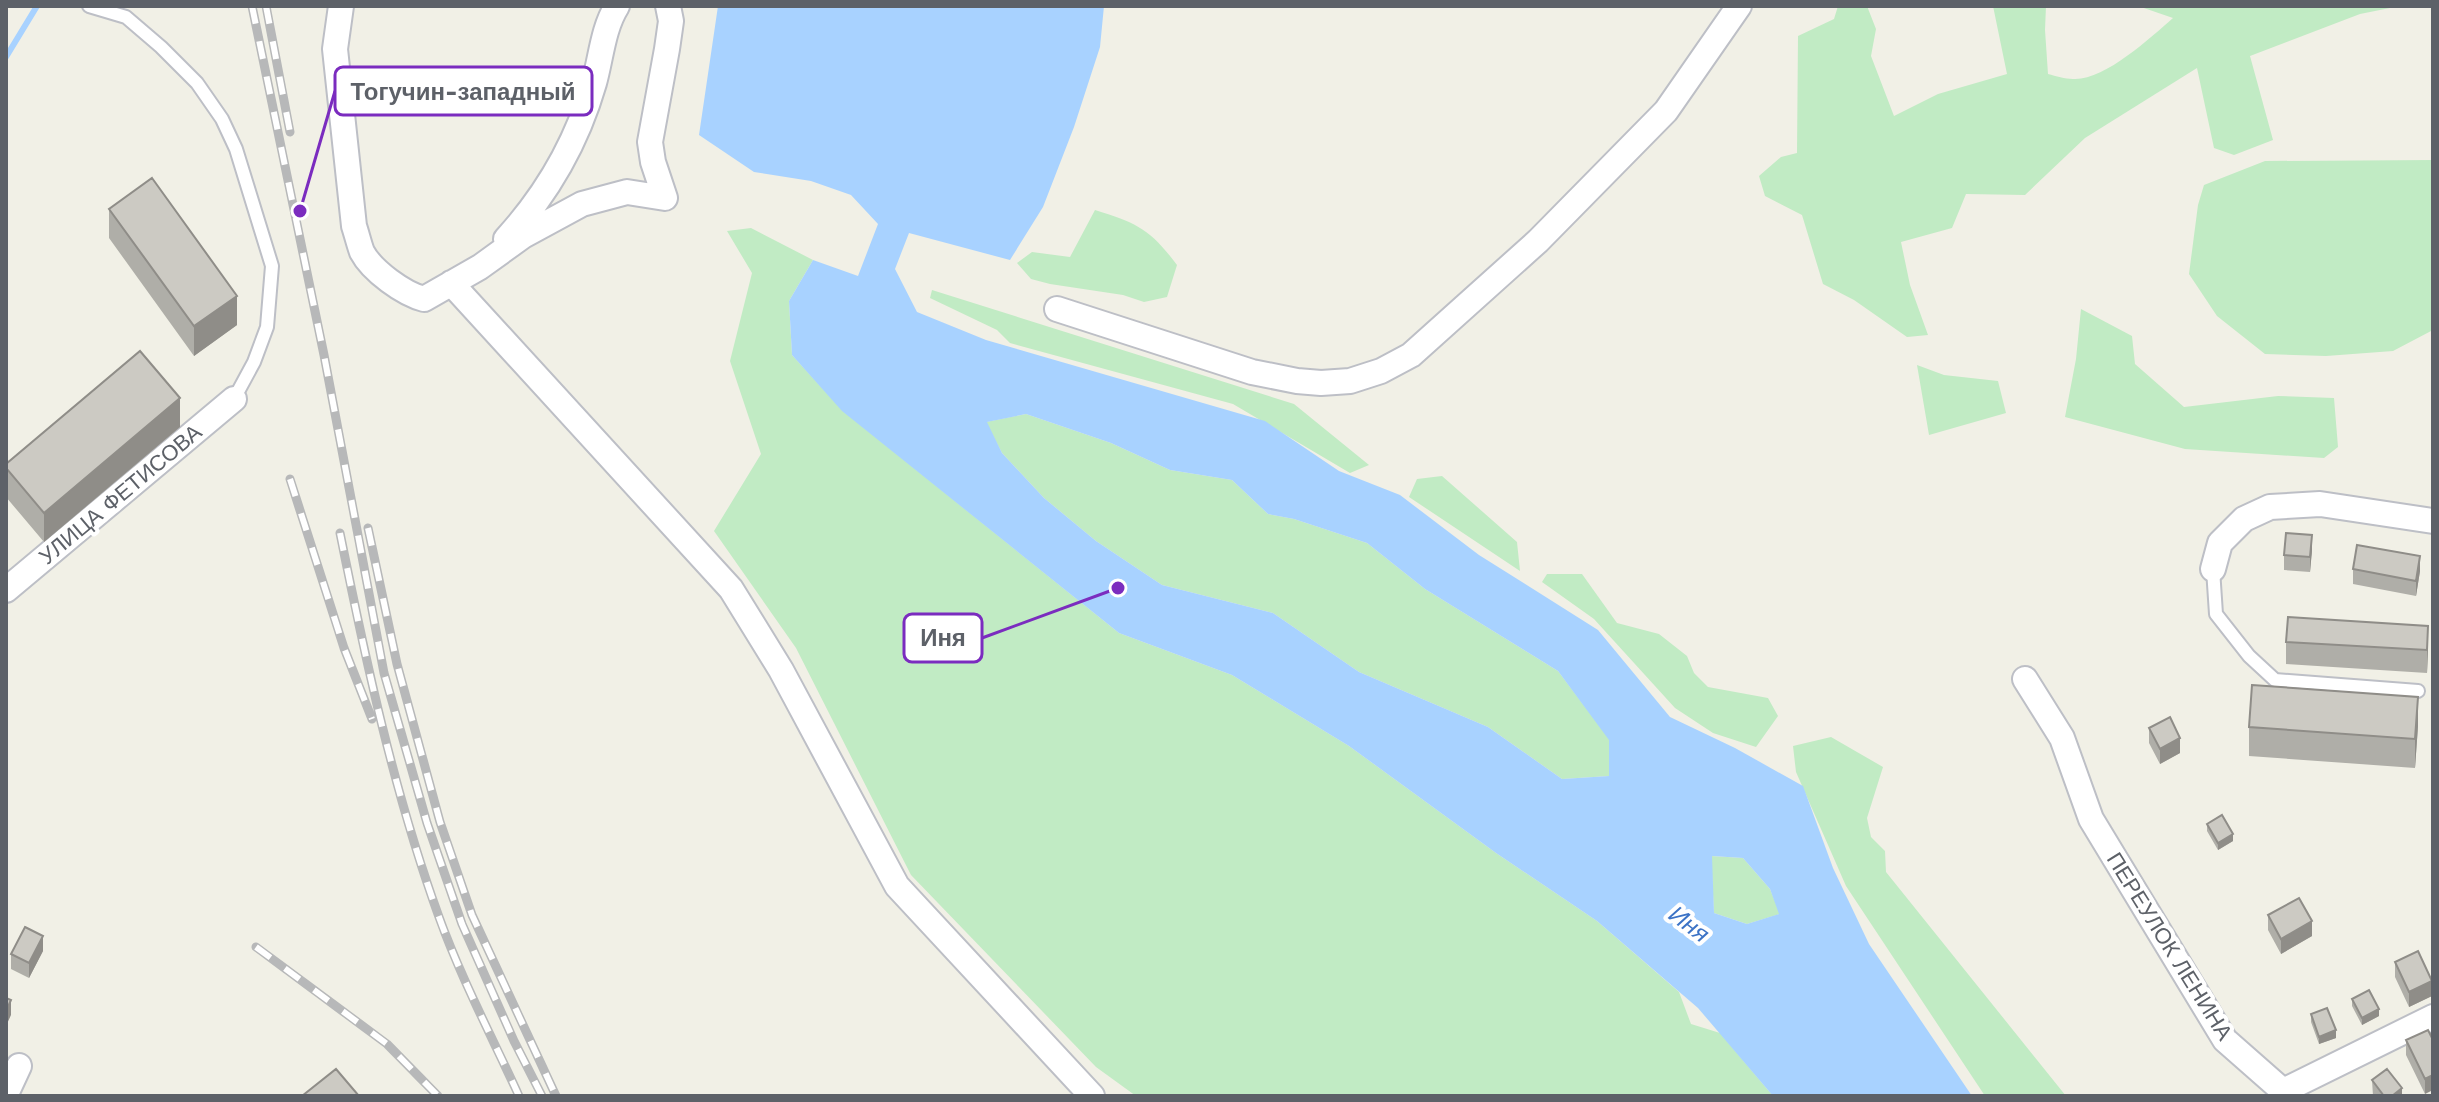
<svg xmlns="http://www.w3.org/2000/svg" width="2439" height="1102" viewBox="0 0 2439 1102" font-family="'Work Sans',sans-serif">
	<rect width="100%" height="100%" fill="#f1f0e6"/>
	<path fill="#c1ebc4" d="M1838 6H1867L1876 29 1871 56 1894 116 1938 94 2007 74 1993 6H2046L2045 30 2048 74C2056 76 2065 79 2073 79 2104 81 2150 38 2173 18L2138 6H2400L2360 14 2250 56 2273 140 2234 155 2214 148 2197 68 2085 138 2025 195 1966 194 1952 228 1901 242 1910 285 1928 335 1907 337 1854 300 1823 284 1802 215 1765 196 1759 176 1781 157 1797 153 1798 36 1834 19Z
		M2433 160V330L2393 351 2326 356 2265 354 2217 316 2189 274 2198 205 2204 185 2265 161Z
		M1095 210C1137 223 1150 229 1177 265L1167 297 1144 302 1123 295 1050 284 1031 279 1017 263 1032 252 1070 257Z
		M751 228 813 260 789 301 792 355 843 411 1119 633 1232 675 1349 746 1496 853 1597 921 1679 992 1691 1024 1720 1033 1773 1096H1136L1096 1067 911 875 796 648 714 531 761 454 730 361 752 273 727 231Z
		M932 290 1294 404 1369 465 1350 473 1233 404 1010 343 997 330 930 298Z
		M2081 309 2132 336 2135 364 2184 407 2278 396 2334 398 2338 447 2324 458 2185 449 2065 417 2076 359Z
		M1917 365 1944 375 1998 381 2006 413 1929 435Z
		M1026 414 1111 443 1170 470 1232 480 1268 514 1294 519 1367 543 1425 589 1558 671 1610 740 1609 776 1562 779 1488 727 1359 672 1273 613 1162 585 1096 541 1044 498 1002 453 986 422Z
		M1442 476 1517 542 1520 571 1409 497 1417 479Z
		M1547 574H1582L1617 623 1659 634 1687 656 1694 673 1708 687 1768 698 1778 716 1756 747 1713 733 1675 708 1594 619 1542 582Z
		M1831 737 1883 767 1867 818 1871 837 1885 851 1886 872 2066 1096H1985L1846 886 1796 772 1793 746Z
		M1711 856 1743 858 1770 889 1780 914 1747 924 1714 913Z"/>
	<path fill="#a8d2ff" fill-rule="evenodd" d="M718 6H1104L1100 47 1074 127 1043 207 1010 260 909 233 895 269 917 312 986 340 1265 421 1339 471 1400 495 1479 555 1598 630 1670 717 1735 748 1803 786 1833 868 1869 944 1972 1096H1773L1698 1008 1597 921 1496 853 1349 746 1232 675 1119 633 842 411 792 355 789 301 813 260 858 276 878 224 851 195 811 181 754 172 699 135ZM1026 414 1111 443 1170 470 1232 480 1268 514 1294 519 1367 543 1425 589 1558 671 1609 740V776L1562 779 1488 727 1359 672 1273 613 1162 585 1096 541 1044 498 1002 453 987 422ZM1712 856 1743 858 1770 889 1779 914 1747 924 1714 913Z"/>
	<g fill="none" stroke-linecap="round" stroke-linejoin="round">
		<path stroke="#a8d2ff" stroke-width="6" d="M6 57 37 6"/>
		<g stroke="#bdbfc6" stroke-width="16">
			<path id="service" d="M89 6 126 17 161 47 197 83 222 119 236 149 272 266 267 327 254 362 234 399
				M2213 569 2216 614 2249 656 2275 680 2418 691"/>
		</g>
		<g stroke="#bdbfc6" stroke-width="28">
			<path id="minor" d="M341 6 335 49 354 226C357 235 359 244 362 252 372 271 404 294 424 299L480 267 523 236 582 204 627 192 665 198 653 162 650 142 667 49 671 21 668 6
				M506 239C547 194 577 142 594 83 601 58 603 28 617 6
				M451 283 731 589 781 670 897 886 1092 1096
				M1057 309 1252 372 1297 381 1321 383 1350 381 1381 371 1411 355 1538 241 1666 111 1739 6
				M2213 569 2220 543 2244 519 2270 507 2320 504 2433 521
				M6 590 234 399
				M2025 679 2062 738 2091 819 2225 1040 2283 1091 2433 1017
				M6 1094 19 1066"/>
		</g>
		<use href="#service" stroke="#fff" stroke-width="12"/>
		<use href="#minor" stroke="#fff" stroke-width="24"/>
		<g stroke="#b7b8b9" stroke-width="9">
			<path id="rail" d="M252 6 324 355 384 673 427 823 462 924 514 1041 542 1096
				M266 6 290 132
				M290 479 344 648 372 719
				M368 528 397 664 440 822 472 915 556 1096
				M340 533C366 662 394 793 439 917 461 978 492 1037 519 1096
				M256 947 387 1044 438 1096"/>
		</g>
		<use href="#rail" stroke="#fff" stroke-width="6" stroke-dasharray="18" stroke-linecap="butt"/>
	</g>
	<path fill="#afaea8" d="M109 209 237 325 194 356 109 238Z
		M180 427 44 542 6 497V464Z
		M2312 550 2310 572 2284 570V555Z
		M2353 569 2420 571 2416 596 2353 584Z
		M2286 642 2428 648 2427 673 2286 664Z
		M2418 726 2415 768 2249 756V727Z
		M2149 728 2180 753 2160 764 2149 743Z
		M2207 824 2233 841 2218 850 2207 831Z
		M2268 915 2312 936 2281 954 2268 930Z
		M43 951 29 978 11 969V954Z
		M2395 962 2432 996 2409 1007 2395 977Z
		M2352 999 2379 1016 2362 1025 2352 1006Z
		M2311 1014 2336 1038 2319 1044 2311 1022Z
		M2428 1030 2425 1094 2406 1055V1040Z
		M2372 1080 2402 1096H2373Z"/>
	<path fill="#8f8d88" d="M237 296V325L194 356V326Z
		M180 398V427L44 542V513Z
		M2312 535V550L2310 572V557Z
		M2420 556V571L2416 596V581Z
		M2428 626V648L2427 673V650Z
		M2418 697V726L2415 768V739Z
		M2180 738V753L2160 764V749Z
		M2233 834V841L2218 850V843Z
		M2312 921V936L2281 954V939Z
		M43 936V951L29 978V963Z
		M2432 981V996L2409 1007V992Z
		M11 1000V1015L6 1026V1011Z
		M2379 1009V1016L2362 1025V1018Z
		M2336 1030V1038L2319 1044V1037Z
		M2433 1075V1090L2425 1094V1079Z
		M2402 1088V1096H2392Z"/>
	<path fill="#cccac3" stroke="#8f8d88" stroke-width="2" d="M152 178 237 296 194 326 109 209Z
		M140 351 180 398 44 513 6 468V464Z
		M2286 533 2312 535 2310 557 2284 555Z
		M2357 545 2420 556 2416 581 2353 569Z
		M2288 617 2428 626 2427 650 2286 642Z
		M2252 685 2418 697 2415 739 2249 727Z
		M2170 717 2180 738 2160 749 2149 728Z
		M2222 815 2233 834 2218 843 2207 824Z
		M2299 898 2312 921 2281 939 2268 915Z
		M25 927 43 936 29 963 11 954Z
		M2418 951 2432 981 2409 992 2395 962Z
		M2369 990 2379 1009 2362 1018 2352 999Z
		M6 998 11 1000 6 1011Z
		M2327 1008 2336 1030 2319 1037 2311 1014Z
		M2428 1030 2433 1040V1075L2425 1079 2406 1040Z
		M336 1069 359 1096H302Z
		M2387 1069 2402 1088 2392 1096H2384L2372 1080Z"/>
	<g text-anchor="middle" stroke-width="8" stroke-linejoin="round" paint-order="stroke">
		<g font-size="22" fill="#5d6168" stroke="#fff">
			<text transform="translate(120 494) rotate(-40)" y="8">УЛИЦА ФЕТИСОВА</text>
			<text transform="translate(2170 946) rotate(58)" y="8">ПЕРЕУЛОК ЛЕНИНА</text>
		</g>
		<g font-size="24" font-style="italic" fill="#3c73c6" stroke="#fff">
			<text transform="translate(1689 924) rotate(37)" y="8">Иня</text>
		</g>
	</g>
	<path fill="none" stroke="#7b2cbf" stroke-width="3" d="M300 211L335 91M1118 588L982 638"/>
	<g fill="#7b2cbf" stroke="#fff" stroke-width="3">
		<circle cx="300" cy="211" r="8"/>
		<circle cx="1118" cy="588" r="8"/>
	</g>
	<g fill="#fff" stroke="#7b2cbf" stroke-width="3">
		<rect x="335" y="67" width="257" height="48" rx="8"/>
		<rect x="904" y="614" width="78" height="48" rx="8"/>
	</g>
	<g font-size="24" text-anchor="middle" font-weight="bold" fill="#5d6168">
		<text x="463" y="100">Тогучин-западный</text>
		<text x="943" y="646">Иня</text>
	</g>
	<rect width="2439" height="1102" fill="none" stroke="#5d6168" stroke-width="16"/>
</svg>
